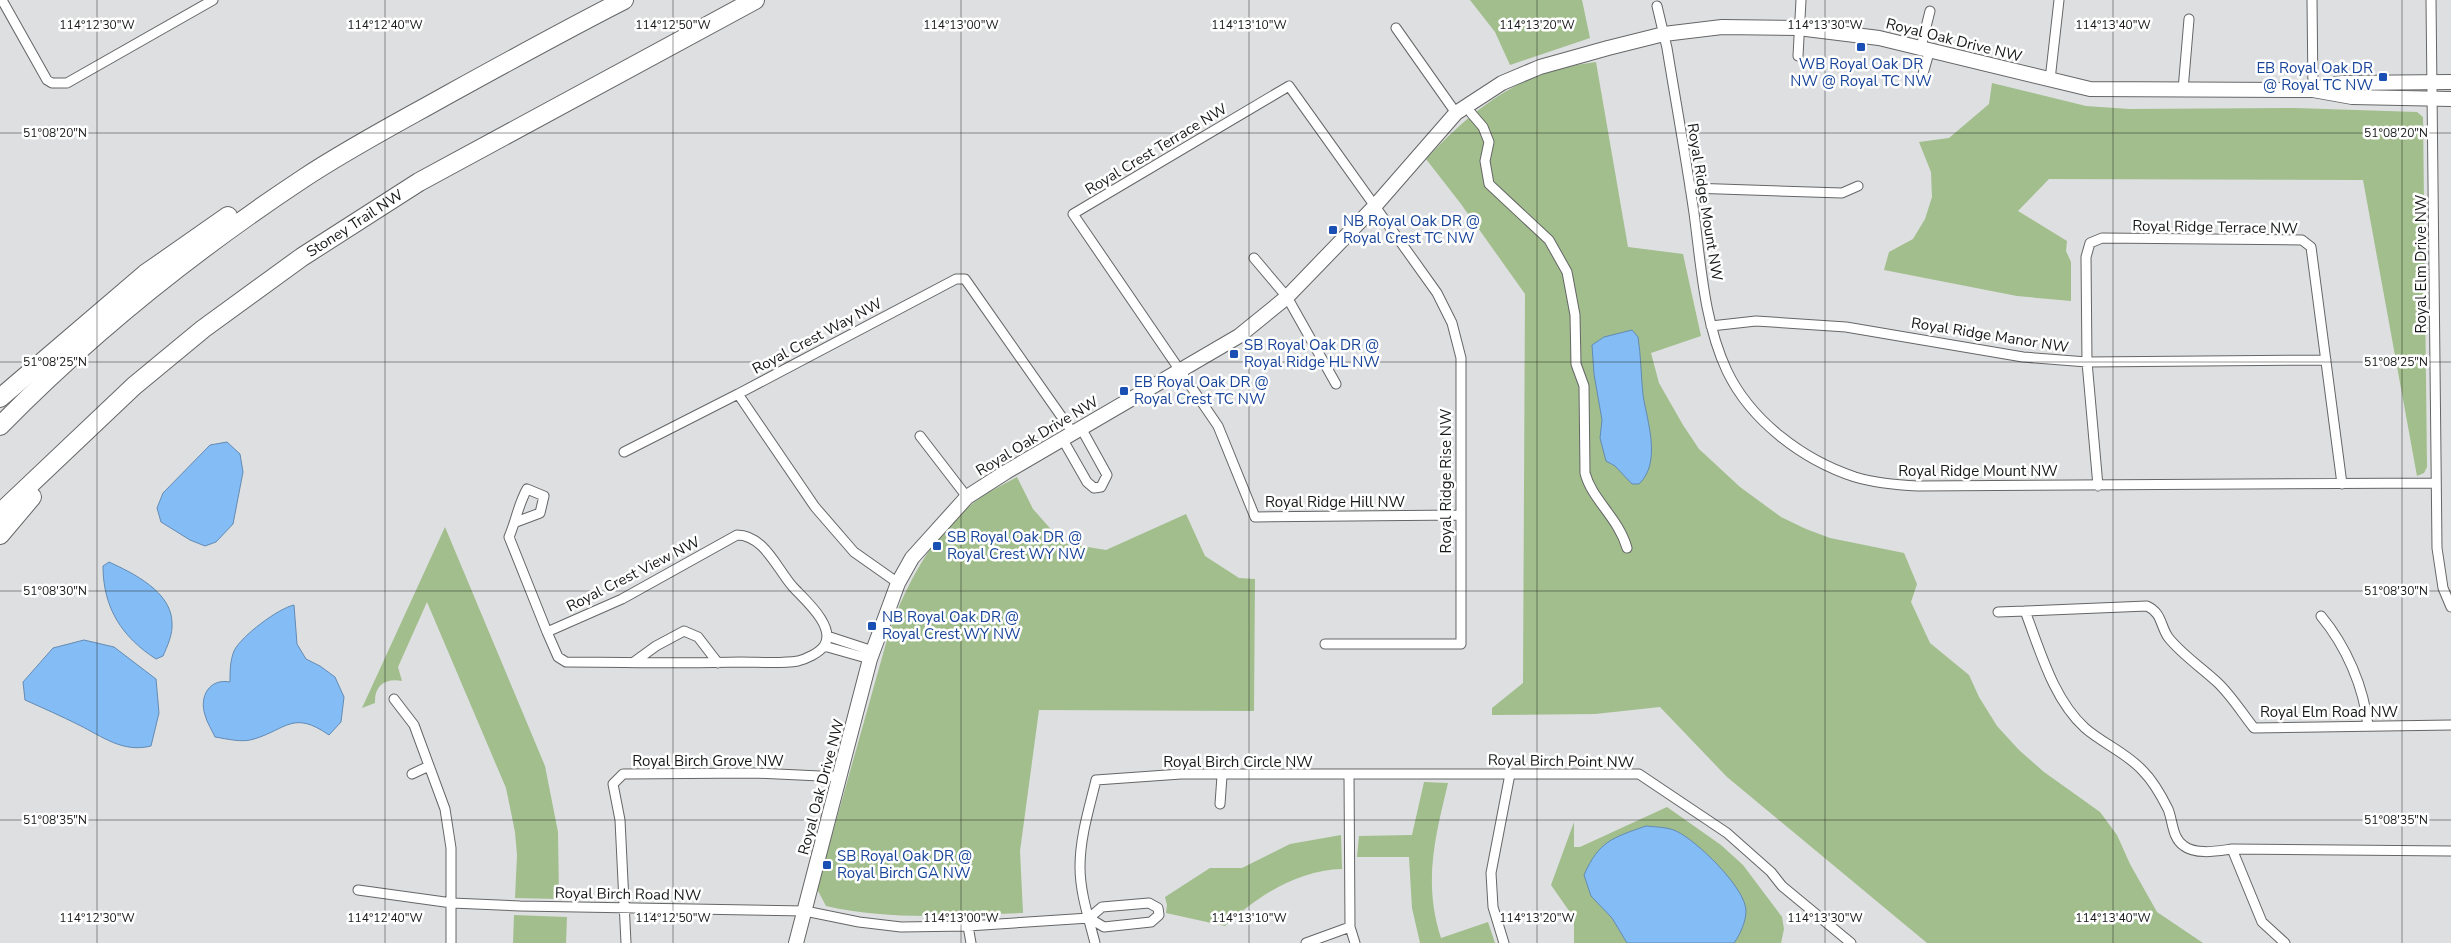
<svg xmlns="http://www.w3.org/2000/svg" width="2451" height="943" viewBox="0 0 2451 943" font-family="'Nunito Sans',sans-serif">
	<rect width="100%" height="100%" fill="#dedfe1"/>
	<path fill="#a1be8c" d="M1470 0H1582L1590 38 1510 65 1495 32Z
		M1596 62 1628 247 1683 254 1701 336 1651 353 1659 383 1683 425 1699 449 1740 487 1781 517 1806 529 1830 538 1904 553 1917 584 1911 602 1930 643 1969 675 1979 697 1997 726 2019 750 2044 772 2100 812 2117 835 2130 864 2157 912 2203 943H1927L1727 777 1660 707 1595 714 1492 715V708L1523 683 1525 294 1461 204 1426 159C1476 106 1521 71 1596 62Z
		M1992 83 2086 106 2129 109 2295 108 2417 112 2423 117 2427 467 2424 473 2417 476 2363 180 2049 179 2018 211 2067 241 2066 251 2071 262V301L2017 296 1884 270 1889 252 1913 239 1925 219 1932 197 1931 172 1919 142 1949 138 1989 104Z
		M1017 477 1033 509 1063 543 1106 550 1186 514 1205 556 1239 578 1255 579 1254 711 1039 710 1020 851 1023 913C957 915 891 921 826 906L817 889 890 629C909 579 935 530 980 498 991 490 1005 484 1017 477Z
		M445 527 545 766 558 832 559 899 515 898 517 855 515 832 506 788 427 602 398 667 402 681C386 678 374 685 375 703L362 708Z
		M1424 782 1448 783C1435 838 1423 882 1441 938L1488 922 1495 943H1420L1412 908 1409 857H1357L1359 836 1412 835Z
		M1667 807 1721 845 1743 865 1782 917 1784 929 1781 943H1574V918L1551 885 1574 822V847H1580Z
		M1341 835 1342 869C1297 870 1256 897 1225 926L1166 913 1167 905 1165 897 1210 868H1242L1290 844Z
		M514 915 567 917 566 943H513Z"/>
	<path fill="#84bcf5" stroke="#638bb3" d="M1632 330 1638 337C1641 356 1641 376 1643 395 1647 421 1662 462 1639 484H1632L1615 466 1606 461 1600 438 1602 420 1594 374 1592 345 1604 337Z
		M227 442 240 454 243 472 233 524 216 542 205 546 190 540 161 522 157 508 163 493 210 445Z
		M109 562C133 573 172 592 172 623 173 634 167 647 163 656L156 659C122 637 103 608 103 566Z
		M294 605 297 644 306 659 320 666 335 677 344 697 341 722 329 735C293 710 287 729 254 739 242 743 228 739 215 737 212 730 207 723 205 715 199 697 209 678 230 682 230 671 230 661 234 651 241 636 279 608 294 605Z
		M84 640 114 647 156 679 159 713 151 746C123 753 103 737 79 725 61 716 43 708 25 700L23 682 53 648Z
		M1646 826C1655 827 1668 827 1676 831 1696 840 1746 888 1746 911 1746 921 1740 935 1734 943H1627L1612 918 1591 896 1584 875C1599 841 1612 838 1646 826Z"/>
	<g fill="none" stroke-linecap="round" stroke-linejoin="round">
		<g stroke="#656667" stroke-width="11">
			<path id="street" d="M2 0 47 80 52 83H67L213 0
				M2312 0 2313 90
				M2431 0 2437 548 2443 588 2451 607
				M1657 6 1667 48C1676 103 1686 158 1694 213 1701 265 1704 322 1727 371 1751 421 1803 460 1855 477 1875 483 1897 485 1918 486L2436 483
				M1396 28 1456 113
				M1921 47 1930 11
				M1798 56 1801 0
				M2050 80 2059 0
				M1921 81 1930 49
				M2183 90 2189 19
				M1471 113 1483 127 1489 142 1485 161 1489 184 1549 240 1567 272 1575 315 1576 364 1584 386 1585 473C1592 500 1618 517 1627 548
				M1690 188 1842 193 1858 186
				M1254 258 1287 297 1336 384
				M1711 326 1756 321 1846 327 2023 357 2087 362 2326 360
				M920 436 967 497
				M1063 440 1087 482 1094 488 1101 487 1107 475 1081 428
				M624 452 738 394
				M2098 486 2087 362 2086 257 2090 243 2102 238 2302 240 2311 247 2342 484
				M516 522 540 513 544 496 527 489C518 505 516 521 509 537L547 632
				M737 535C764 535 777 569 793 587 804 599 837 627 824 646 819 653 806 659 798 661 780 664 759 662 741 662 683 664 624 662 566 662L558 657 547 632 622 599Z
				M898 583 854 552 815 507 738 394 956 279H965L1073 433
				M1998 612 2025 611
				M2321 616C2346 646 2364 687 2368 726
				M827 636 873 651
				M1325 644H1461V358L1452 323 1437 293 1289 86 1073 214 1218 426 1255 517 1459 515
				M824 646 870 659
				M634 662 656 646 684 631 698 637 718 663
				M394 699 414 725 445 809 451 848V943
				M2451 725 2254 728C2242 713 2231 695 2217 682 2201 667 2181 654 2168 637 2160 625 2162 613 2147 606L2025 611C2040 650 2053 699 2085 728 2102 743 2127 753 2143 771 2152 780 2162 797 2168 809 2173 821 2172 838 2184 846 2196 855 2217 851 2232 849L2451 851
				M412 774 429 766
				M1220 804 1222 776
				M2232 849 2262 922 2285 943
				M358 890 452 903 520 906 805 911 859 922 901 927 968 926 1089 918
				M1149 903 1158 908 1159 915 1151 922 1104 927 1089 918 1102 907Z
				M968 926 971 943
				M1350 927 1355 943
				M626 943 620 820 613 784 623 774 754 773 841 777
				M1095 943C1089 919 1080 893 1080 867 1080 837 1089 809 1096 780L1181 774H1639L1727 833 1771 872 1782 886 1851 943
				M1306 943 1350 927 1349 775
				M1504 943 1493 907 1491 873 1510 774"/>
		</g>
		<g stroke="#656667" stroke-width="16">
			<path id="secondary" d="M2318 88 2341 83 2451 82
				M796 943 870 659 898 583 912 558 967 497 1006 472 1239 336 1287 297 1374 207 1456 113 1502 83 1540 67 1608 48 1664 34 1722 27 1798 28 1879 38 2090 89 2313 90 2352 97 2451 99"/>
		</g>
		<g stroke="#656667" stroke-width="20">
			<g id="highway">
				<path d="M0 398 145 274 228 216"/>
				<path d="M0 426C92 332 195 250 304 178 351 147 401 121 449 94 507 62 565 30 624 0"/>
				<path id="s1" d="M0 513 134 386 203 329 302 257 419 182 755 0"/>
				<path d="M0 535 32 497"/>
			</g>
		</g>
		<use href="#street" stroke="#fff" stroke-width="9"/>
		<use href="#secondary" stroke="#fff" stroke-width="14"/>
		<use href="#highway" stroke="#fff" stroke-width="18"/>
	</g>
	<path fill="none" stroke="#171818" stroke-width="1" stroke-opacity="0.45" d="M97 0V943M385 0V943M673 0V943M961 0V943M1249 0V943M1537 0V943M1825 0V943M2113 0V943M2402 0V943M0 133H2451M0 362H2451M0 591H2451M0 820H2451"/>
	<g fill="#1a4fb4" stroke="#fff" stroke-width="2">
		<rect x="1856" y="42" width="10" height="10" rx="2.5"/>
		<rect x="2378" y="72" width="10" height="10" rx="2.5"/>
		<rect x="1328" y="225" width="10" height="10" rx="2.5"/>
		<rect x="1229" y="349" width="10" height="10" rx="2.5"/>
		<rect x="1119" y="386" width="10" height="10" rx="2.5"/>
		<rect x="932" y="541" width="10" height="10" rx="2.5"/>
		<rect x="867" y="621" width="10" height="10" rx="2.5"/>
		<rect x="822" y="860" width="10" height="10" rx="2.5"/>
	</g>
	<g text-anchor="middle" stroke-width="5" stroke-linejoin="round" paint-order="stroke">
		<g font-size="15" fill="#171818" stroke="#fff">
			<text transform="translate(1954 40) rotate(14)" y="5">Royal Oak Drive NW</text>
			<text transform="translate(1156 149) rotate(-31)" y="5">Royal Crest Terrace NW</text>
			<text transform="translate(1705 202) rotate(81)" y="5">Royal Ridge Mount NW</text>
			<text dy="5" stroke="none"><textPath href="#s1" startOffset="459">Stoney Trail NW</textPath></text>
			<text transform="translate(2215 227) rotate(1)" y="5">Royal Ridge Terrace NW</text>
			<text transform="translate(2421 264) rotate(-90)" y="5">Royal Elm Drive NW</text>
			<text transform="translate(1990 335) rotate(9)" y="5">Royal Ridge Manor NW</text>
			<text transform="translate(817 336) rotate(-28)" y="5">Royal Crest Way NW</text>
			<text transform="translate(1037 436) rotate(-31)" y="5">Royal Oak Drive NW</text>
			<text x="1978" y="476">Royal Ridge Mount NW</text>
			<text transform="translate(1446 481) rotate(-90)" y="5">Royal Ridge Rise NW</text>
			<text x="1335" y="507">Royal Ridge Hill NW</text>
			<text transform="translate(633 574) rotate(-27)" y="5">Royal Crest View NW</text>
			<text x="2329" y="717">Royal Elm Road NW</text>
			<text x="708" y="766">Royal Birch Grove NW</text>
			<text transform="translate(1561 761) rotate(1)" y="5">Royal Birch Point NW</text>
			<text x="1238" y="767">Royal Birch Circle NW</text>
			<text transform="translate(821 787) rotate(-75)" y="5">Royal Oak Drive NW</text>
			<text transform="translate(628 894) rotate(1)" y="5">Royal Birch Road NW</text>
		</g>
		<g font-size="15" fill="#164399" stroke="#fff" text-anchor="start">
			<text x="1861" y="69" text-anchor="middle">WB Royal Oak DR<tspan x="1861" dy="17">NW @ Royal TC NW</tspan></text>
			<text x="2373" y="73" text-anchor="end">EB Royal Oak DR<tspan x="2373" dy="17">@ Royal TC NW</tspan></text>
			<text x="1343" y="226">NB Royal Oak DR @<tspan x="1343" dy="17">Royal Crest TC NW</tspan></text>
			<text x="1244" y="350">SB Royal Oak DR @<tspan x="1244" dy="17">Royal Ridge HL NW</tspan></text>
			<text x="1134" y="387">EB Royal Oak DR @<tspan x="1134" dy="17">Royal Crest TC NW</tspan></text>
			<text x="947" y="542">SB Royal Oak DR @<tspan x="947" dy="17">Royal Crest WY NW</tspan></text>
			<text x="882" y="622">NB Royal Oak DR @<tspan x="882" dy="17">Royal Crest WY NW</tspan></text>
			<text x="837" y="861">SB Royal Oak DR @<tspan x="837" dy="17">Royal Birch GA NW</tspan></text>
		</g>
	</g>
	<g font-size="12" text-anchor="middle" fill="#171818" stroke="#fff" stroke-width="5" stroke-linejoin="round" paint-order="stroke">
		<text x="97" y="29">114°12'30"W</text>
		<text x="385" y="29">114°12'40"W</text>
		<text x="673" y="29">114°12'50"W</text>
		<text x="961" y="29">114°13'00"W</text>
		<text x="1249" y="29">114°13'10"W</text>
		<text x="1537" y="29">114°13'20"W</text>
		<text x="1825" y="29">114°13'30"W</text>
		<text x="2113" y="29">114°13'40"W</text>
		<text x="2396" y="137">51°08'20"N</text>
		<text x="55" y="137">51°08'20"N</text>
		<text x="2396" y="366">51°08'25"N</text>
		<text x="55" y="366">51°08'25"N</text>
		<text x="2396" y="595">51°08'30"N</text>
		<text x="55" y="595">51°08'30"N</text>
		<text x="2396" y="824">51°08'35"N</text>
		<text x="55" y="824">51°08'35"N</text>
		<text x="97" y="922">114°12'30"W</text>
		<text x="385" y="922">114°12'40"W</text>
		<text x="673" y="922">114°12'50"W</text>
		<text x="961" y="922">114°13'00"W</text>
		<text x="1249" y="922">114°13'10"W</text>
		<text x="1537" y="922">114°13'20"W</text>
		<text x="1825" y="922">114°13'30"W</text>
		<text x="2113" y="922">114°13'40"W</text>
	</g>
</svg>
